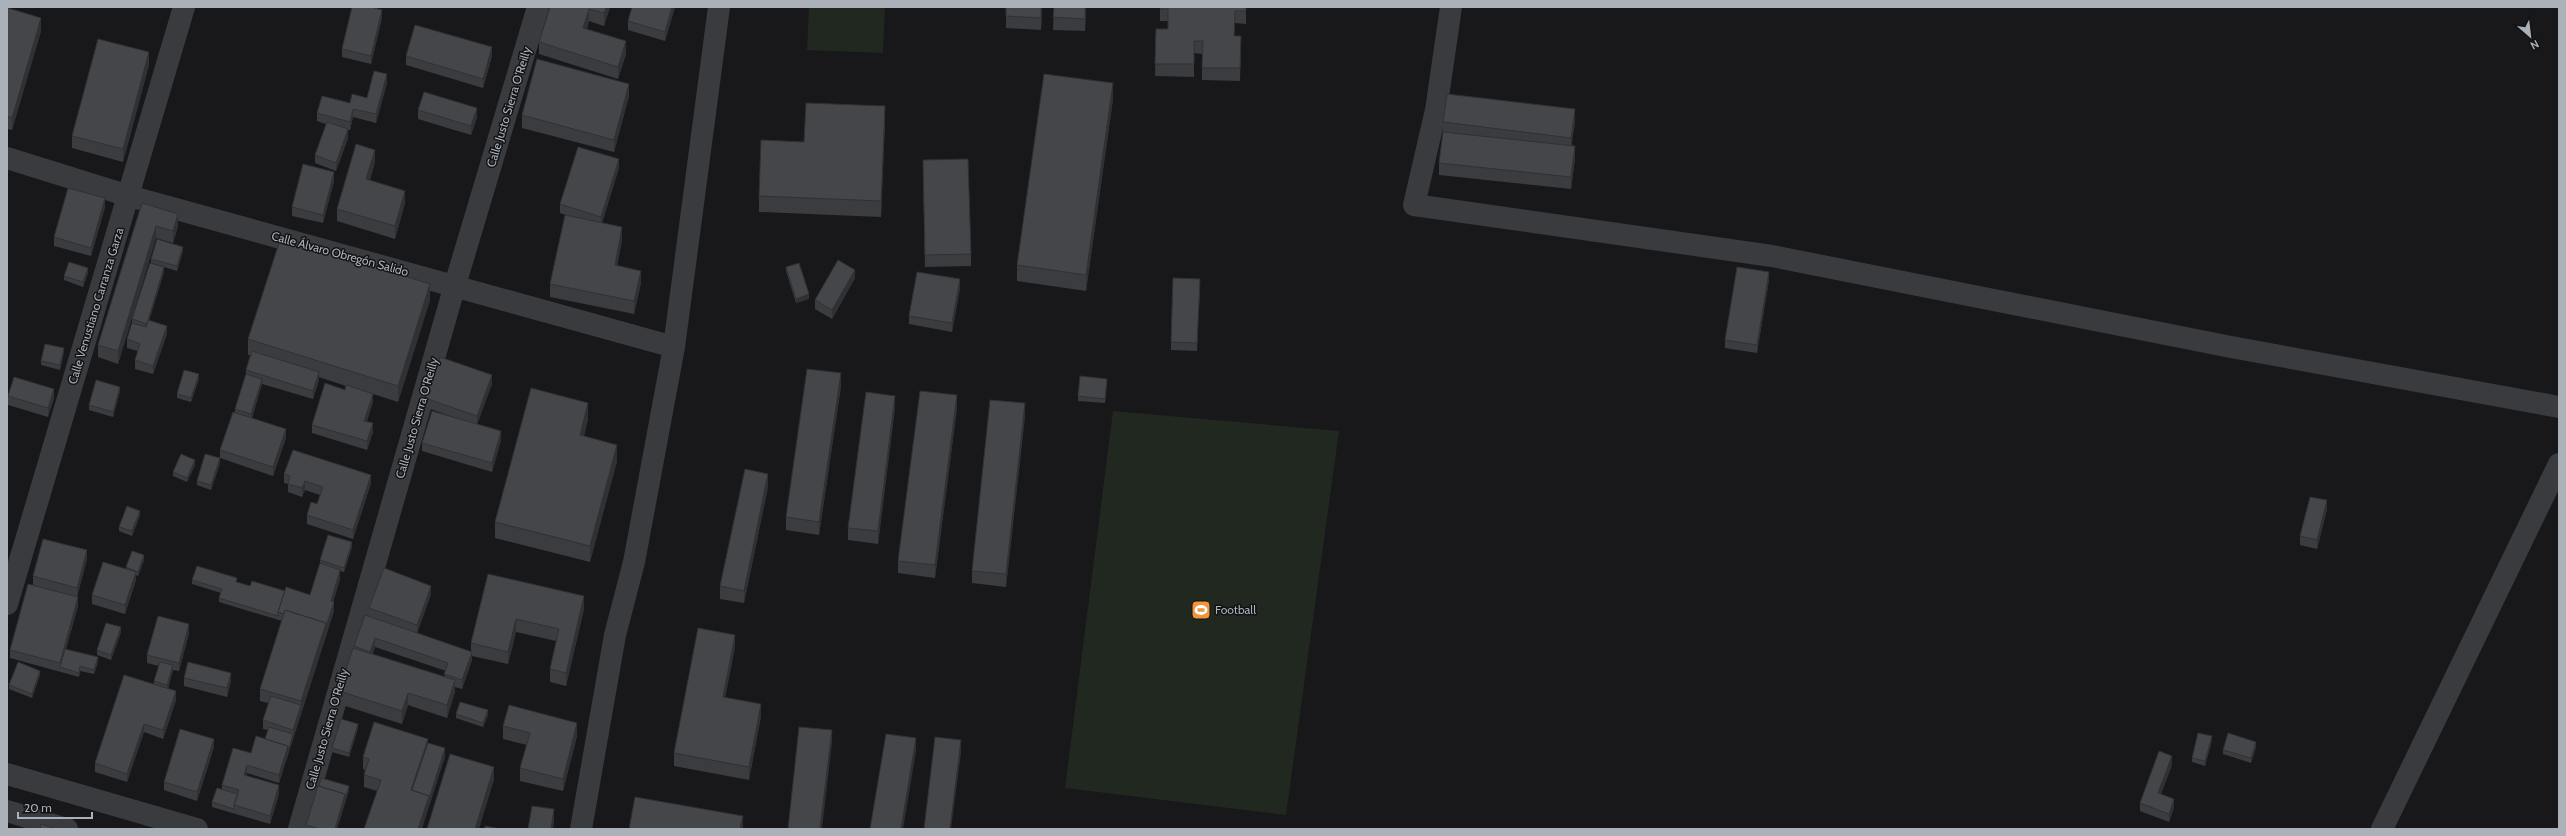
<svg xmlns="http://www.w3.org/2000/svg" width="2566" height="836" viewBox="0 0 2566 836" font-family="Cabin,sans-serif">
	<rect width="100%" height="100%" fill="#18181a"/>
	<path fill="#202820" d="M809 7H885L883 53 807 50Z
		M1113 411 1339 431 1286 815 1065 788Z"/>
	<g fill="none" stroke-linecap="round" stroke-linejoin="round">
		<path stroke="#393b3f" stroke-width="22" d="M1451 7 1436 110 1414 205 1772 256 2231 347 2559 407
			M7 158 129 196 674 347
			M7 604 184 7
			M7 774 197 829
			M7 811 67 829
			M299 829 455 285 538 7
			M581 829 615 635 634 562 674 347 719 7
			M2382 829 2559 464"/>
	</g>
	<path fill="#3a3c40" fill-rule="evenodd" d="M550 7H610L604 26 589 21 587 29 626 54 618 79 539 54V42Z
		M675 7 665 41 628 30V21Z
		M1042 7 1041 30 1006 28V16Z
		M1054 7H1086L1085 31 1053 30Z
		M1160 7H1246V24L1235 23 1234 36 1241 49 1240 81 1202 80V54L1194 53V77L1155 76 1156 29H1168V21H1160Z
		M7 10 41 31 12 130 7 129Z
		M382 18 371 64 342 57V49Z
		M406 56H492L483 88 406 65Z
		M149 65 123 162 72 148V136Z
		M387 83 376 123 353 117 350 130H348V138L336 171 315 163V155L326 124 317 121V113L367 98Z
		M629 96 614 152 522 128V115Z
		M1113 99 1086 291 1017 281V265Z
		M418 110 477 117 471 135 418 119Z
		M885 122 881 217 759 212V196L804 142Z
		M1443 122H1575L1571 146 1575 159 1571 189 1439 175V163L1443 132Z
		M375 162 370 180 405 203 395 239 337 221V209Z
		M619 168 602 223 622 240 617 266 641 283 634 314 550 297V284L572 217 560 213V204Z
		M923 173 971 254V266L925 267Z
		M334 181 323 223 292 216V207Z
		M142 203 178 226 173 243 156 238 118 364 98 357V345Z
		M105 207 91 256 54 246V237Z
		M183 251 177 271 151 263V259Z
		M786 267 809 299 796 303 786 271Z
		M164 272 149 320 167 334 153 374 135 369V360L138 351 127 348V339L132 323V319Z
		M88 273 83 287 64 280V276Z
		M855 278 832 319 815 309V300Z
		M1769 280 1757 353 1725 348V340Z
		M1200 287 1197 351 1171 350V342Z
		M960 288 952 332 909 324V316Z
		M430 300 398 402 373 394V402L367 421 373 432 367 450 312 433V425L345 390 346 386 319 377V380L313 399 262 384 252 418 286 438 273 476 220 458V450L235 412V409L246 374V370L250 355H248V339Z
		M64 352 60 370 41 365V361Z
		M199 379 191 402 177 398V394Z
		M1107 383 1105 403 1078 401V396Z
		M492 384 477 424 501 440 492 472 422 451V443L464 421 425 407V398Z
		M841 386 819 535 786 530V517Z
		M120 391 113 417 89 410V405Z
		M8 396 54 398 48 417 8 405Z
		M895 408 878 544 848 540V528Z
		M957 408 935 578 898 573V561Z
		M1025 416 1006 587 972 583V571Z
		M588 419 584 436 617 461 590 562 495 538V522Z
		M220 463 211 490 197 485V481Z
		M195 465 187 482 173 476V472Z
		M284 474 371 483 353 539 307 524V515L317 504 320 495 305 490 302 497 288 492V484L284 483Z
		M768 487 744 603 720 599V586Z
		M2327 509 2317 549 2300 545V536Z
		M140 515 132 536 119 531V527Z
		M352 547 344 572 340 571V579L333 602 334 611 279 783 247 773 246 775 279 794 270 824 212 807V802L222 789V785L251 753 265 739 268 730 263 729V720L268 703 260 701V689L282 621 219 602V598L221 593 192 584V580L237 582 250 586 310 595 320 564V560Z
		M87 559 77 597 33 585V576Z
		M144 560 138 576 136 575V580L125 614 92 604V595L126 569V567Z
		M488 574 584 609 566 686 550 682V669L556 641 516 632 508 664 472 656V660L462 689 455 687V692L447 718 408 705 402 724 339 704V691L354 648V646L369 617V608L431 594 417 633 471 652V643ZM375 647 446 671 444 677 373 654Z
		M78 606 66 649 98 662 94 674 80 671 79 677 10 658V650Z
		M121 632 111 660 97 655V650Z
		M189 633 179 671 173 670 168 689 176 700 163 739 144 732 127 782 95 772V763L154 684V681L159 666 147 663V655Z
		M735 647 725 697 761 716 749 780 674 766V753Z
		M40 675 32 698 9 689V685Z
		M184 678 231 681 227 697 184 686Z
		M456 714 488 715 483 727 456 718Z
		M503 726 577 736 563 791 520 781V768L527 745 503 739Z
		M358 728 349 757 332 752V748Z
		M2212 740 2205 766 2192 762V758Z
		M428 743 445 757 377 791 364 787V775L365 770 363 769V757Z
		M214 747 197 801 164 790V782Z
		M2256 747 2251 763 2223 754V750Z
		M2172 765 2161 794 2174 807 2169 822 2140 811V803Z
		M349 790 337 829H306V825Z"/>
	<path fill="#303134" d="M606 7H610L604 26V13Z
		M672 7H675L665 41V32Z
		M1041 7H1042L1041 30Z
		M1085 7H1086L1085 31Z
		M589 9V21L583 40V28Z
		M382 10V18L371 64V56Z
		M41 18V31L12 130V118Z
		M626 41V54L618 79V67Z
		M492 47V56L483 88V79Z
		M149 52V65L123 162V149Z
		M387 74V83L376 123V114Z
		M1113 83V99L1086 291V275Z
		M629 84V96L614 152V140Z
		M885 106V122L881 217V201Z
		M477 108V117L471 135V126Z
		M353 109V117L350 130V122Z
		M1575 109V122L1571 150V138Z
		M348 129V138L336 171V163Z
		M1575 146V159L1571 189V177Z
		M375 150V162L366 192V179Z
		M619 159V168L601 225V217Z
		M334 172V181L323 223V215Z
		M405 191V203L395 239V226Z
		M105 198V207L91 256V248Z
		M178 214V226L173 243V231Z
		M156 226V238L118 364V351Z
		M622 227V240L615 278V265Z
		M183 247V251L177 271V266Z
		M164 267V272L147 328V324Z
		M88 268V273L83 287V282Z
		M855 270V278L832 319V310Z
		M641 271V283L634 314V301Z
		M1769 272V280L1757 353V345Z
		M960 279V288L952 332V323Z
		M430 284V300L398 402V386Z
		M809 294V299L796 303V299Z
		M167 326V334L153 374V366Z
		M64 348V352L60 370V365Z
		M319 372V380L313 399V391Z
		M841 373V386L819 535V522Z
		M199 374V379L191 402V398Z
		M492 375V384L477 425V416Z
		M262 379V384L251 419V414Z
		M120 387V391L113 417V412Z
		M54 389V398L48 417V408Z
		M373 394V402L364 429V421Z
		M957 395V408L935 578V565Z
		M895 396V408L878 544V531Z
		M588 403V419L580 451V435Z
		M1025 403V416L1006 587V574Z
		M373 423V432L367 450V441Z
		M286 429V438L273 476V467Z
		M501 431V440L492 472V463Z
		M617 445V461L590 562V546Z
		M220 458V463L211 490V485Z
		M195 460V465L187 482V478Z
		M768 474V487L744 603V591Z
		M371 475V483L353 539V530Z
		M305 481V490L302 497V488Z
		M2327 500V509L2317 549V540Z
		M140 511V515L132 536V531Z
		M352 542V547L344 572V568Z
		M87 550V559L77 597V588Z
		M144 555V560L138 576V572Z
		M340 570V579L331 610V601Z
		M136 572V580L125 614V605Z
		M431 586V594L417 634V625Z
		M584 596V609L566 686V673Z
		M78 597V606L61 667H60V663Z
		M334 602V611L279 783V775L288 746 293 734V730L301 705V701L326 623Z
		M516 619V632L508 664V652Z
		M189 624V633L179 671V663Z
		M121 627V632L111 660V655Z
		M735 635V647L723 709V697Z
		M375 638V647L370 660V652Z
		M472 652V660L462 689V680Z
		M98 657V662L94 674V670Z
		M173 665V670L167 689V685Z
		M40 671V675L32 698V694Z
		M231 673V681L227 697V688Z
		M455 680V692L447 718V705Z
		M176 691V700L163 739V730Z
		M408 693V705L402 724V711Z
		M761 704V716L749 780V767Z
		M488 710V715L483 727V723Z
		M577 723V736L563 791V779Z
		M144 724V732L127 782V774Z
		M358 724V728L349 757V753Z
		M832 730V743L822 829H820Z
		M2212 736V740L2205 766V761Z
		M916 738V751L903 829H901Z
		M214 739V747L197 801V792Z
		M428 739V751L411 794V790Z
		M961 740V753L951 829H950Z
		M2256 742V747L2251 763V758Z
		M445 748V757L422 829H418Z
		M2172 756V765L2158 802V793Z
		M247 765V773L244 783V775Z
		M494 767V780L479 829H475Z
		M279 785V794L270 824V816Z
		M349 786V790L337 829H335L345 794Z
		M2174 799V807L2169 822V814Z
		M554 809V822L553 829H551Z
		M743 816V829H740Z"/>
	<path fill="#44464a" stroke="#303134" d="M352 7H371L382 10 371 56 342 49Z
		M550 7H606L604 13 589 9 583 28 626 41 618 67 539 42Z
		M632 7H672L665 32 628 21Z
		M1006 7H1041V18L1006 16Z
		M1054 7H1085V19L1053 17Z
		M1160 7H1246V11H1235L1234 36H1241L1240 68H1202L1203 41H1194V64H1155L1156 29H1168V9H1160Z
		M8 8 41 18 12 118 7 116V10Z
		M415 25 492 47 483 79 406 56Z
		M98 39 149 52 123 149 72 136Z
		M537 59 629 84 614 140 522 115Z
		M374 71 387 74 376 114 353 109 350 122 317 113 322 96 350 103 352 94 367 98Z
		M1044 74 1113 83 1086 275 1017 265Z
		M424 92 477 108 471 126 418 110Z
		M1447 94 1575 109 1571 138 1443 122Z
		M806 103 885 106 881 201 759 196 761 140 804 142Z
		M327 122 348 129 336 163 315 155Z
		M1443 132 1575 146 1571 177 1439 163Z
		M356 144 375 150 366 179 405 191 395 226 337 209Z
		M578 147 619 159 601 217 560 204Z
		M968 159 971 254 925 255 923 160Z
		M303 164 334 172 323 215 292 207Z
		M68 188 105 198 91 248 54 237Z
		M142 203 178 214 173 231 156 226 118 351 98 345Z
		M565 215 622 227 615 265 641 271 634 301 550 284Z
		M281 237 430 284 398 386 248 339Z
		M157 239 183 247 177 266 151 259Z
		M838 260 855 270 832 310 815 300Z
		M69 262 88 268 83 282 64 276Z
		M150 263 164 267 147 324 132 319Z
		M799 263 809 294 796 299 786 267Z
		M1737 267 1769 272 1757 345 1725 340Z
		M917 272 960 279 952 323 909 316Z
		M1173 278 1200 279 1197 343 1171 342Z
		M148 320 167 326 153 366 135 360 140 344 127 339 132 323 146 327Z
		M45 344 64 348 60 365 41 361Z
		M252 351 319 372 313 391 246 370Z
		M440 357 492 375 477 416 425 398Z
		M807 369 841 373 819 522 786 517Z
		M184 370 199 374 191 398 177 394Z
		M246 374 262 379 251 414 235 409Z
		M1080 376 1107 379 1105 399 1078 396Z
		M14 377 54 389 48 408 8 396Z
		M96 380 120 387 113 412 89 405Z
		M325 383 345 390 346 385 373 394 364 421 373 423 367 441 312 425Z
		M531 388 588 403 580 435 617 445 590 546 495 522Z
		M920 391 957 395 935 565 898 561Z
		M866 392 895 396 878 531 848 528Z
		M990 400 1025 403 1006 574 972 571Z
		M432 411 501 431 492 463 422 443Z
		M233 412 286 429 273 467 220 450Z
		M293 450 371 475 353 530 307 515 311 502 317 504 323 487 305 481 302 488 288 484 290 476 284 474Z
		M181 454 195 460 187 478 173 472Z
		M205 454 220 458 211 485 197 481Z
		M745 469 768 474 744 591 720 586Z
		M2310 497 2327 500 2317 540 2300 536Z
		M127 506 140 511 132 531 119 527Z
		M328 535 352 542 344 568 320 560Z
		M43 539 87 550 77 588 33 576Z
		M132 551 144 555 138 572 126 567Z
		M103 562 136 572 125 605 92 595Z
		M320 563 340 570 331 601 334 602 326 626V623L285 610 284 614 278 612 286 587 310 595Z
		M197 566 237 578 236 582 250 586 252 581 285 591 278 612V616L219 598 222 589 192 580Z
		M384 568 431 586 417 625 369 608Z
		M488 574 584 596 566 673 550 669 559 629 516 619 508 652 471 643Z
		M28 584 78 597 60 663 10 650Z
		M285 610 326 623 301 701 260 689Z
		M365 615 472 652 462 680 444 674 448 663 375 638 370 652 354 646Z
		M158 616 189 624 179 663 147 655Z
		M106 623 121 627 111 655 97 650Z
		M698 628 735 635 723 697 761 704 749 767 674 753Z
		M353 648 455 680 447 705 408 693 402 711 339 691Z
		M65 649 98 657 94 670 80 666 79 673 60 667Z
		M18 662 40 671 32 694 9 685Z
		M160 662 173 665 167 685 154 681Z
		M188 662 231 673 227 688 184 678Z
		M124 675 176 691 163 730 144 724 127 774 95 763Z
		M271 696 301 705 293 730 263 720Z
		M460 702 488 710 483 723 456 714Z
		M509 705 577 723 563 779 520 768 530 733 503 726Z
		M341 719 358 724 349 753 332 748Z
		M374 722 428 739 411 790 429 796 418 829H364L381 780 364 775 369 759 363 757Z
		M269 727 293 734 288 751V746L265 739Z
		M799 727 832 730 820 829H788Z
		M180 729 214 739 197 792 164 782Z
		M2198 733 2212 736 2205 761 2192 758Z
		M2228 733 2256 742 2251 758 2223 750Z
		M886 734 916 738 901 829H870Z
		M256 736 288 746 279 775 247 765 244 775 279 785 270 816 234 805 239 790 222 785 233 748 251 753Z
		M935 737 961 740 950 829H924Z
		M428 743 445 748 429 799V796L412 790Z
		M2159 751 2172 756 2158 793 2174 799 2169 814 2140 803Z
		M450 754 494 767 475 829H427Z
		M321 778 349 786 345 798V794L319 786Z
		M318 786 345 794 335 829H320L306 825Z
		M217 788 238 794 234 805V809L212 802Z
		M635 797 743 816 740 829H629Z
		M532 806 554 809 551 829H528Z
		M41 824 56 829H40Z
		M485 826 501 829H485Z"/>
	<defs>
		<g id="stadium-square" transform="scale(1)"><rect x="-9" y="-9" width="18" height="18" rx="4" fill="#f0933a" stroke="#131315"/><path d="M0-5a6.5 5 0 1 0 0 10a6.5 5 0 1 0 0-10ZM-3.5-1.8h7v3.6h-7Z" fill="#fff"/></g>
	</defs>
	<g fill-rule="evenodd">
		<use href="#stadium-square" x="1201" y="610"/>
	</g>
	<g text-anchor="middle" stroke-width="3" stroke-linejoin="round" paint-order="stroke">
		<g font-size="12" fill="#aab1b9" stroke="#131315">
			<text transform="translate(509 107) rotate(-73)" y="4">Calle Justo Sierra O'Reilly</text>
			<text transform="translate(340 254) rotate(15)" y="4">Calle Álvaro Obregón Salido</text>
			<text transform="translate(96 306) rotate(-73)" y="4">Calle Venustiano Carranza Garza</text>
			<text transform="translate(417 418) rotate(-74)" y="4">Calle Justo Sierra O'Reilly</text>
			<text transform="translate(327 729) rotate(-74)" y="4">Calle Justo Sierra O'Reilly</text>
		</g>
		<g font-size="12" fill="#aab1b9" stroke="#131315" text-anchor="start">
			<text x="1215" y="614">Football</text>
		</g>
	</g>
	<rect width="2566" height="836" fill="none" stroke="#aab1b9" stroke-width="16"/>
	<g transform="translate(2530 36) rotate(152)" stroke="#131315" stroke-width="3" paint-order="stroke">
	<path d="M0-3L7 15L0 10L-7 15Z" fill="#aab1b9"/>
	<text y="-6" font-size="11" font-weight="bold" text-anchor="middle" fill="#aab1b9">N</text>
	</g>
	<path d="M18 812v6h74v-6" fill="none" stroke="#aab1b9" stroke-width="2"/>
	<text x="24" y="812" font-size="12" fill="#aab1b9" stroke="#131315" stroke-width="3" paint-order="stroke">20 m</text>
</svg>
